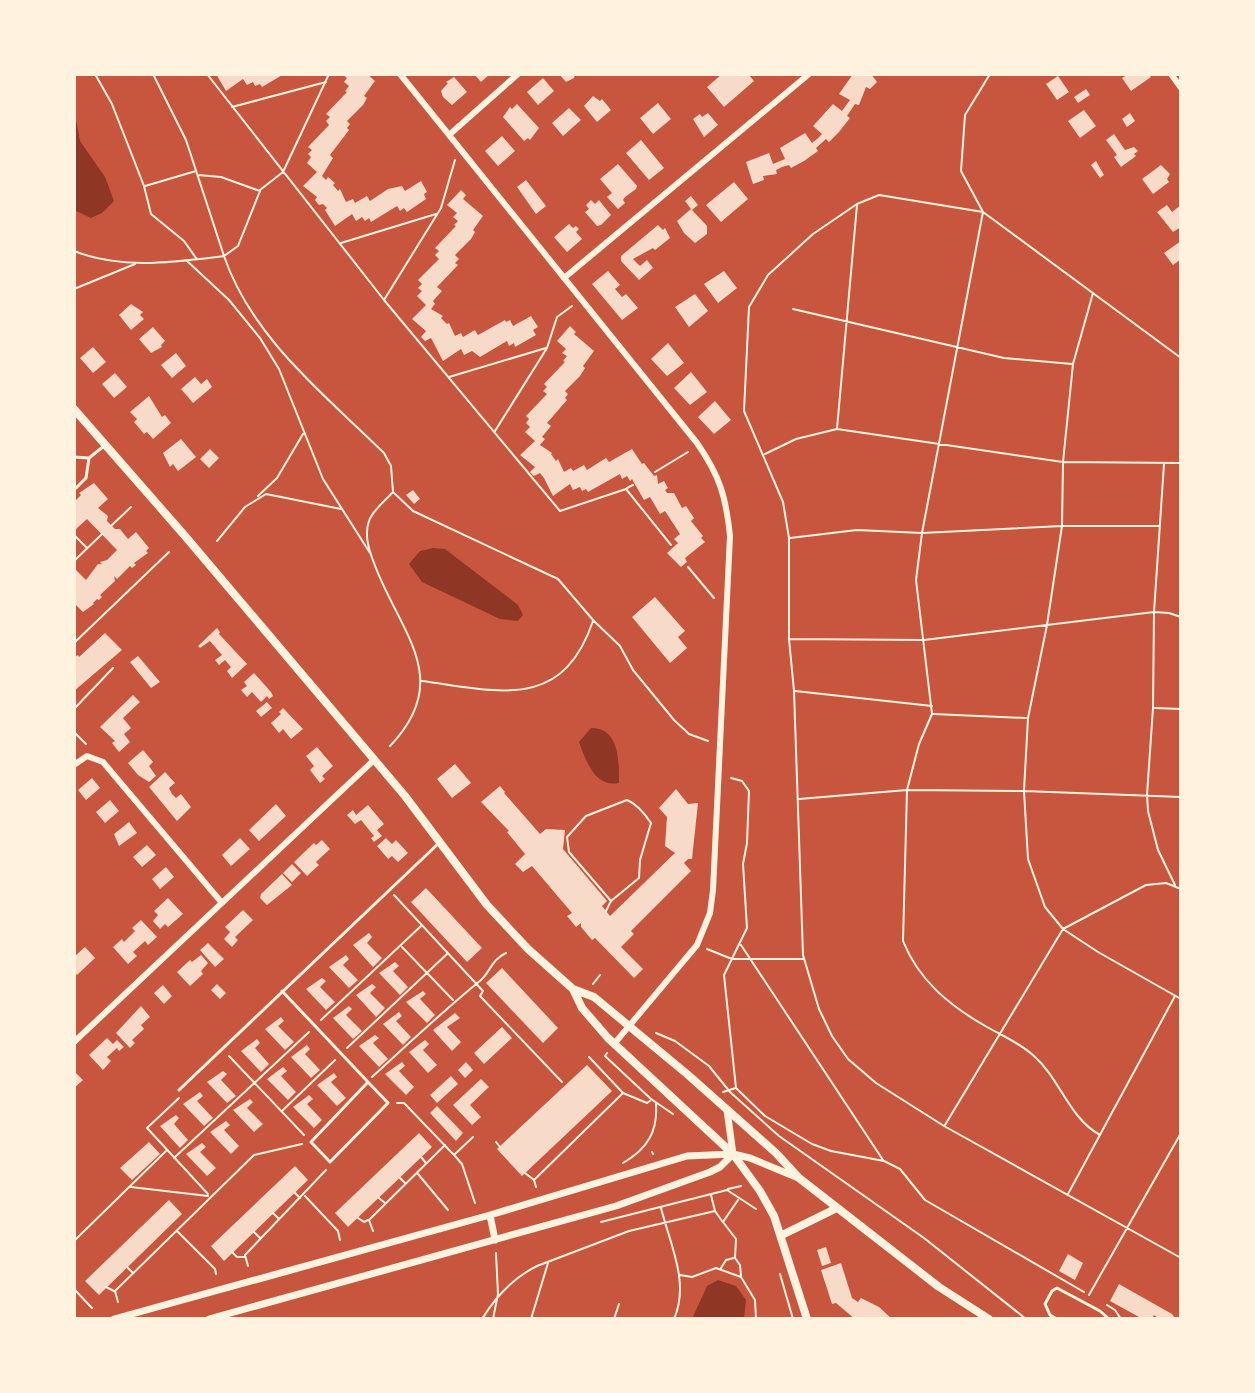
<svg xmlns="http://www.w3.org/2000/svg" width="1255" height="1393" viewBox="0 0 1255 1393" font-family="'Roboto Condensed',sans-serif">
	<rect width="100%" height="100%" fill="#c8553d"/>
	<path fill="#8f3625" d="M74 109 80 141 105 177 114 201 102 213 91 218 74 210Z
		M433 548 445 549 518 605 523 615 518 621 500 619 422 582 409 564 420 551Z
		M591 728C620 728 619 762 619 783 595 788 586 761 579 742Z
		M718 1280 736 1286 746 1300 744 1319H692L707 1286Z"/>
	<path fill="#f7dbc8" d="M216 74H284L262 87 260 84 255 86 253 82 247 85 243 79 226 91Z
		M342 74H367L375 81 364 96 367 98 363 105 347 121 350 124 347 128 349 130 330 155 333 158 322 176 326 180 328 177 335 183 333 185 338 191 340 189 346 202 353 199 355 203 367 196 370 201 388 189 402 186 405 191 421 181 427 192 424 194 426 199 407 212 404 208 400 211 397 206 371 222 369 218 365 221 362 217 356 221 352 214 335 226 325 210 327 208 323 204 319 205 315 200 317 197 303 186 317 172 307 163 311 157 308 154 312 150 308 147 329 125 326 121 330 117 326 114 347 92 345 91 349 86 344 82 347 78Z
		M474 74H490L481 82Z
		M559 74H575L574 78 566 82Z
		M722 74H748L754 81 724 107 707 87Z
		M853 74H871L877 82 870 89 866 87 859 105 855 104 847 116 850 118 839 132 829 142 826 139 816 148 818 151 804 161 791 168 789 165 782 167 776 170 777 174 763 176 764 180 753 184 746 162 769 153 773 164 785 159 780 148 805 133 812 143 817 139 822 134 813 126 833 104 842 111 850 100 839 94Z
		M1129 74H1148L1151 77 1131 91 1122 78Z
		M1058 76 1069 92 1057 100 1046 84Z
		M454 77 467 92 452 105 443 97 441 91 448 83 446 82Z
		M543 78 554 91 538 105 527 92Z
		M1086 89 1090 95 1078 103 1074 97Z
		M593 96 600 101 602 99 611 110 597 122 584 106Z
		M658 103 671 119 653 134 640 118Z
		M517 104 539 128 530 140 528 138 524 141 503 117 510 107 512 109Z
		M569 108 581 120 563 136 552 123Z
		M1084 110 1096 126 1080 138 1068 121Z
		M708 113 718 125 704 137 693 119 700 114 702 117Z
		M1130 113 1135 121 1127 127 1122 119Z
		M1114 134 1125 150 1134 147 1138 151 1134 154 1136 156 1121 167 1114 157 1117 155 1106 140Z
		M502 136 515 151 498 166 485 151Z
		M641 140 664 168 649 180 626 153Z
		M1096 161 1104 175 1100 178 1091 165Z
		M618 164 637 186 636 189 625 197 623 200 625 203 618 209 607 197 612 193 600 179Z
		M1161 165 1170 174 1167 179 1169 182 1153 194 1142 179Z
		M526 180 546 206 536 214 517 187Z
		M734 182 748 199 721 222 706 205Z
		M461 190 466 195 463 199 483 216 473 230 475 232 471 239 455 255 459 259 455 263 458 265 437 287 442 291 433 301 435 304 431 309 443 316 441 318 447 324 449 323 455 336 461 333 463 337 475 330 478 335 505 320 506 322 510 320 513 326 531 316 538 327 533 330 536 335 515 347 514 343 509 346 507 341 480 357 472 351 464 355 461 349 443 361 431 338 425 341 421 337 426 331 412 319 426 305 417 296 422 291 418 288 422 284 418 280 439 259 435 255 439 251 435 248 456 226 454 225 458 221 453 217 457 213 447 205Z
		M691 196 698 205 692 210 707 226V234L695 243 684 233 677 221 691 209 685 201Z
		M591 200 595 204 599 200 611 215 601 225 597 226 585 212 589 209 586 205Z
		M1167 205 1172 212 1181 205V227L1173 232 1157 212Z
		M569 224 573 228 576 226 579 229 576 232 582 239 567 252 554 237Z
		M658 225 663 230 665 228 670 238 655 250 653 248 633 259 640 266 647 260 653 268 639 280 621 261V256Z
		M1181 241V259L1173 265 1164 253Z
		M608 271 620 285 615 289 622 297 626 294 638 308 622 320 592 284Z
		M724 271 737 288 718 303 704 284Z
		M695 294 708 311 689 327 675 307Z
		M131 304 143 312 140 315 144 319 131 330 119 315Z
		M570 326 576 332 574 334 594 351 583 366 585 368 580 376 565 391 568 394 565 398 567 400 547 423 551 426 542 437 545 439 540 445 552 453 551 454 556 461 558 459 564 472 571 468 573 471 584 465 587 470 606 458 609 462 632 449 642 464 644 463 654 476 657 475 658 484 664 481 668 488 665 490 667 493H674L682 508 686 506 694 518 691 521 703 536 701 538 705 542 685 558 687 562 681 567 667 553 678 543 674 539 680 534 665 511 660 514 650 497 644 500 632 479 630 481 627 476 622 479 620 474 588 492 586 489 582 491 580 487 573 490 570 484 553 496 544 478 540 473 534 476 530 472 535 467 520 455 535 441 525 432 530 427 526 423 529 419 526 416 547 394 543 391 547 387 544 384 565 362 563 361 567 356 562 353 566 349 557 341Z
		M153 327 165 341 161 345 162 347 151 353 139 339Z
		M668 343 684 363 667 376 651 359Z
		M93 347 106 362 93 373 80 358Z
		M176 353 186 366 172 378 161 365Z
		M691 372 707 392 690 405 674 388Z
		M115 373 127 387 114 398 102 384Z
		M195 377 201 384 207 379 212 387 193 403 181 389Z
		M149 396 162 417 165 415 171 423 153 439 147 432 144 434 134 422 137 419 130 412Z
		M715 401 731 420 714 434 698 417Z
		M181 439 196 457 178 471 173 464 170 467 163 453Z
		M210 449 219 458 209 468 200 459Z
		M94 483 108 499 98 508 108 516 107 521 115 529H120L128 539 136 532 149 548 146 551 148 553 134 563 136 565 132 568 130 566 117 579 114 576 115 581 100 595 102 597 99 600 97 599 93 603 94 604 83 612 76 605 74 607V568L86 580 98 564H102L100 562 107 560 117 550 87 519 76 529 74 526V502L81 495 79 493Z
		M413 490 420 499 414 504 406 495Z
		M655 597 685 631 678 637 687 648 670 663 632 617Z
		M217 628 220 632 219 634 247 664 232 678 227 671 231 667 225 660 219 665 215 660 222 655 210 641 200 648 198 646Z
		M105 633 122 650 74 691V658L78 655 79 657Z
		M138 656 160 682 151 688 130 662Z
		M254 673 271 692 273 696 269 699 267 696 261 702 252 692 247 697 241 690 247 686 244 682Z
		M133 695 140 702 123 718 131 728 124 734 130 742 119 752 112 743 115 741 100 727Z
		M267 702 272 708 261 717 256 711Z
		M283 708 303 729 291 739 283 729 279 733 271 723 281 714 279 712Z
		M317 747 333 766 322 776 325 779 320 783 310 770 314 766 306 756Z
		M143 750 153 762 149 766 156 776 149 782 138 775 128 763Z
		M455 764 471 783 452 798 437 779Z
		M165 772 175 783 169 788 172 794 176 798 181 794 191 807 177 821 149 787Z
		M92 778 100 788 86 800 78 790Z
		M500 786 505 792 504 793 540 834 546 829 565 830 563 849 607 901 602 906 610 916 675 853 665 846 667 817 659 808 676 789 688 804 698 803 692 859H688L684 863 691 871 631 931 634 934 621 947 643 969 634 978 595 938 592 940 581 927V923L576 927 567 916 572 913 532 866 523 872 515 864 525 854 507 832 509 831 481 802Z
		M110 800 119 811 105 823 96 812Z
		M276 804 286 816 259 841 249 830Z
		M368 805 384 824 377 830 382 836 374 842 371 838 374 836 361 820 355 824 347 815 353 810 356 815Z
		M129 822 137 833 119 846 114 834Z
		M240 838 250 849 231 866 222 855Z
		M386 838 392 844 396 840 408 853 398 862 392 856 388 859 377 846Z
		M322 840 330 849 316 862 319 865 307 876 294 862 314 843 316 845Z
		M147 845 156 855 142 867 133 857Z
		M292 864 301 873 292 882 283 873Z
		M166 867 174 877 160 889 152 879Z
		M282 874 292 885 267 905 260 898 261 894Z
		M426 888 482 948 467 962 411 902Z
		M168 898 183 914 168 927 165 924 160 929 153 921 158 915 154 911Z
		M243 910 253 920 235 937 238 940 232 947 224 939 230 932 225 927Z
		M141 920 157 937 148 945 145 941 133 952 137 956 128 964 113 947 122 939 124 942 135 931 132 928Z
		M369 933 372 937 367 943 382 958 373 967 353 945Z
		M208 943 224 959 215 967 200 950Z
		M85 947 95 958 77 975 74 972V957Z
		M201 955 208 963 201 971 203 974 190 986 177 972 190 960 192 962Z
		M346 955 349 959 343 965 358 980 349 988 329 967Z
		M395 962 399 966 393 971 408 987 400 995 379 973Z
		M502 968 558 1028 543 1043 486 983Z
		M322 978 326 981 320 987 335 1002 326 1010 306 989Z
		M217 984 226 993 220 999 211 990Z
		M372 984 376 987 370 993 385 1008 376 1017 356 995Z
		M163 985 172 996 164 1004 154 993Z
		M423 991 426 994 420 999 435 1015 427 1023 406 1002Z
		M141 1006 150 1017 141 1025 144 1029 132 1040 135 1043 130 1048 116 1033Z
		M349 1006 352 1009 346 1015 362 1031 353 1039 333 1018Z
		M399 1012 402 1016 396 1021 411 1037 403 1045 383 1024Z
		M455 1013 460 1018 447 1027 461 1042 452 1051 433 1030Z
		M281 1017 284 1021 278 1026 294 1042 285 1050 265 1029Z
		M502 1027 512 1038 484 1064 474 1053Z
		M375 1035 379 1038 373 1043 388 1059 379 1067 359 1046Z
		M107 1038 113 1044 117 1040 124 1047 119 1051 117 1048 107 1057 111 1061 103 1070 89 1055Z
		M257 1039 260 1043 255 1048 269 1064 261 1072 241 1051Z
		M425 1040 429 1044 423 1050 437 1065 428 1073 409 1052Z
		M307 1045 310 1049 305 1054 320 1070 311 1078 291 1057Z
		M402 1062 405 1066 399 1071 414 1087 406 1095 385 1074Z
		M466 1062 473 1070 465 1078 458 1070Z
		M587 1065 612 1091 522 1176 497 1149Z
		M283 1067 287 1071 281 1076 296 1092 288 1100 267 1079Z
		M74 1071 83 1080 74 1088Z
		M223 1071 227 1074 221 1080 236 1096 227 1103 207 1082Z
		M334 1073 337 1077 331 1082 346 1098 337 1106 317 1085Z
		M451 1076 458 1084 437 1103 430 1095Z
		M481 1079 489 1087 470 1105 481 1117 472 1125 453 1105Z
		M200 1092 203 1096 197 1101 213 1118 204 1126 183 1104Z
		M309 1095 313 1099 307 1104 322 1120 314 1128 293 1107Z
		M250 1099 253 1102 247 1108 263 1124 254 1132 233 1110Z
		M437 1106 463 1133 456 1141 430 1113Z
		M176 1115 179 1118 174 1124 188 1140 180 1148 160 1126Z
		M226 1121 230 1125 224 1130 239 1146 231 1154 210 1132Z
		M419 1133 432 1147 348 1227 335 1213Z
		M149 1142 160 1154 132 1180 120 1168Z
		M202 1143 206 1147 200 1152 216 1168 207 1176 186 1154Z
		M295 1166 308 1180 224 1261 211 1246Z
		M169 1200 182 1214 99 1295 85 1281Z
		M826 1247 831 1263 822 1266 817 1250Z
		M1068 1254 1083 1263 1075 1280 1059 1271Z
		M841 1263 852 1298 858 1302 861 1298 879 1307 892 1319H855L836 1303 832 1304 821 1270Z
		M1119 1284 1172 1314 1176 1319H1160L1154 1315 1152 1319H1138L1139 1317 1110 1301Z"/>
	<g fill="none" stroke-linecap="round" stroke-linejoin="round">
		<path stroke="#fff3e0" stroke-width="2" d="M95 74 112 104 144 186 151 214 184 241 196 258
			M207 74 384 300 560 511 626 489 671 545
			M990 74 965 115 961 171 983 212 922 533 916 580 932 714 919 744 907 790 903 941C919 981 950 1006 987 1027 1003 1036 1020 1043 1034 1056 1060 1079 1069 1118 1100 1135
			M232 107 326 82
			M198 175 221 177 260 191 238 246 224 256C252 338 324 394 384 453L391 466 393 492 413 511 558 579 593 620 620 646 633 670 674 720 689 734 708 741
			M145 186 196 171
			M260 190 283 172 329 74
			M341 243 436 214
			M74 251C121 270 175 262 224 256L186 140 153 74
			M186 260 229 300 260 338 279 369 323 479 370 553
			M74 289 135 264
			M1093 293 1073 364 1063 462 1062 526 1047 625 1028 718 1024 791 1028 859 1045 907 1063 929 1098 952 1181 999
			M384 300 441 208 455 160
			M793 309 1004 358 1072 364
			M1181 358 983 212 879 195 857 204 813 234 768 275 749 307 744 411 783 502 789 538V639L794 691 803 955 819 1009 832 1036 848 1059 876 1083 944 1126 1181 1258
			M449 377 546 348
			M837 429 1063 462 1181 463
			M495 431 547 348 557 317 572 306
			M765 454 796 439 837 429 857 205
			M1164 464 1154 612 1153 708 1147 795 1148 811 1158 850 1175 885
			M655 472 688 452
			M627 488 633 485
			M258 496 277 478 303 434
			M111 526 131 507
			M74 535 87 548
			M790 538 857 530 922 533 1062 526H1159
			M217 541 245 507 266 494 341 509
			M74 561 102 534
			M688 567 714 598
			M789 639 924 640 1154 612 1169 613 1181 617
			M74 643 169 552
			M422 681C498 691 562 712 593 621
			M795 691 932 706
			M1155 708 1181 709
			M74 709 113 668
			M933 714 1026 718
			M74 732 86 744
			M390 746C455 678 399 632 374 563 369 550 364 535 369 521 372 511 385 501 392 493
			M799 799 907 790 1024 791 1181 797
			M394 895 483 991 480 996 562 1082
			M606 911 611 901 639 878 640 860 651 823C645 814 637 804 627 800L586 816 567 837 569 852 611 901
			M741 945 883 1160
			M402 947 453 1000
			M707 949 732 959H803
			M593 984 600 975
			M321 1020 421 926
			M656 1033 675 1041 709 1066 730 1092 779 1136 924 1238 1026 1319
			M347 1048 447 954
			M607 1053 605 1056 651 1099 673 1114
			M229 1056 304 1135
			M589 1057 623 1093 647 1103 650 1101
			M372 1077C408 1044 443 1011 481 980 491 971 491 960 506 953
			M736 1088 765 1116 812 1144 831 1151 884 1161 900 1169 925 1200 1084 1292
			M723 1092 736 1088 724 975 747 928 743 864 747 843 749 791 742 781 731 778
			M179 1098 147 1128 208 1194
			M397 1103H404L454 1155 473 1137
			M282 1111 335 1060
			M945 1125 1063 929 1146 885 1166 883 1181 889
			M496 1142 500 1147
			M652 1152 653 1154
			M455 1156 462 1164 475 1203
			M421 1157 426 1163
			M174 1158 309 1032
			M623 1163C647 1149 658 1132 656 1104
			M525 1173 534 1180 536 1187
			M418 1174 448 1210
			M400 1178 405 1183
			M534 1180 623 1093
			M131 1187 208 1196
			M728 1189 741 1186
			M295 1193 300 1198
			M1068 1194 1175 996
			M711 1195 715 1211 722 1221
			M305 1196 338 1231 340 1240
			M379 1198 385 1203
			M738 1200 723 1222 736 1239 735 1258 740 1265 741 1276
			M661 1208C670 1244 690 1283 674 1319
			M273 1213 279 1219
			M358 1218 364 1222 368 1220
			M601 1222 727 1190 756 1209
			M177 1231 215 1269 216 1274
			M373 1231 369 1220 445 1145
			M254 1232 260 1238
			M74 1241 166 1151
			M232 1252 237 1257H244
			M248 1266 245 1255 326 1170
			M127 1267 132 1272
			M721 1268 726 1260 734 1258
			M780 1274 793 1319
			M680 1275 692 1277 716 1268 741 1277 755 1300 756 1319
			M106 1287 114 1291
			M74 1289 92 1308
			M1089 1295 1181 1133
			M118 1302 115 1291 254 1155 302 1144
			M1107 1305 1115 1310 1121 1319
			M482 1319C496 1296 513 1278 537 1266L629 1231 715 1211
			M493 1319 498 1294 496 1253
			M531 1319 548 1263
			M614 1319 619 1304"/>
		<path stroke="#fff3e0" stroke-width="3" d="M74 457 89 458
			M74 490 86 478 89 458 104 446
			M282 991 368 1082 311 1142 330 1162 388 1103 368 1082
			M179 1090 440 842
			M1057 1319 1050 1315 1045 1304 1052 1291 1057 1288 1100 1311 1109 1319"/>
		<path stroke="#fff3e0" stroke-width="6" d="M400 74 697 443C720 476 726 497 730 536L713 890 710 913 697 945 614 1044
			M1171 74 1181 88
			M449 135 518 74
			M564 278 809 74
			M74 765 87 756 103 762 222 903
			M74 1042 374 760"/>
		<path stroke="#fff3e0" stroke-width="7" d="M727 1110 733 1154
			M490 1215 495 1240
			M114 1319 490 1215 687 1156 733 1154 750 1158 796 1177
			M209 1319 616 1206 710 1172 720 1167 733 1154"/>
		<path stroke="#fff3e0" stroke-width="8" d="M74 409 185 536 405 796 487 905 528 949 573 989 582 1008 608 1038 733 1154 760 1191 774 1216 807 1319
			M573 989 594 997 687 1074 776 1153 799 1178 939 1287 989 1319
			M782 1235 837 1208"/>
	</g>
	<rect width="1255" height="1393" fill="none" stroke="#fff3e0" stroke-width="152"/>
</svg>
